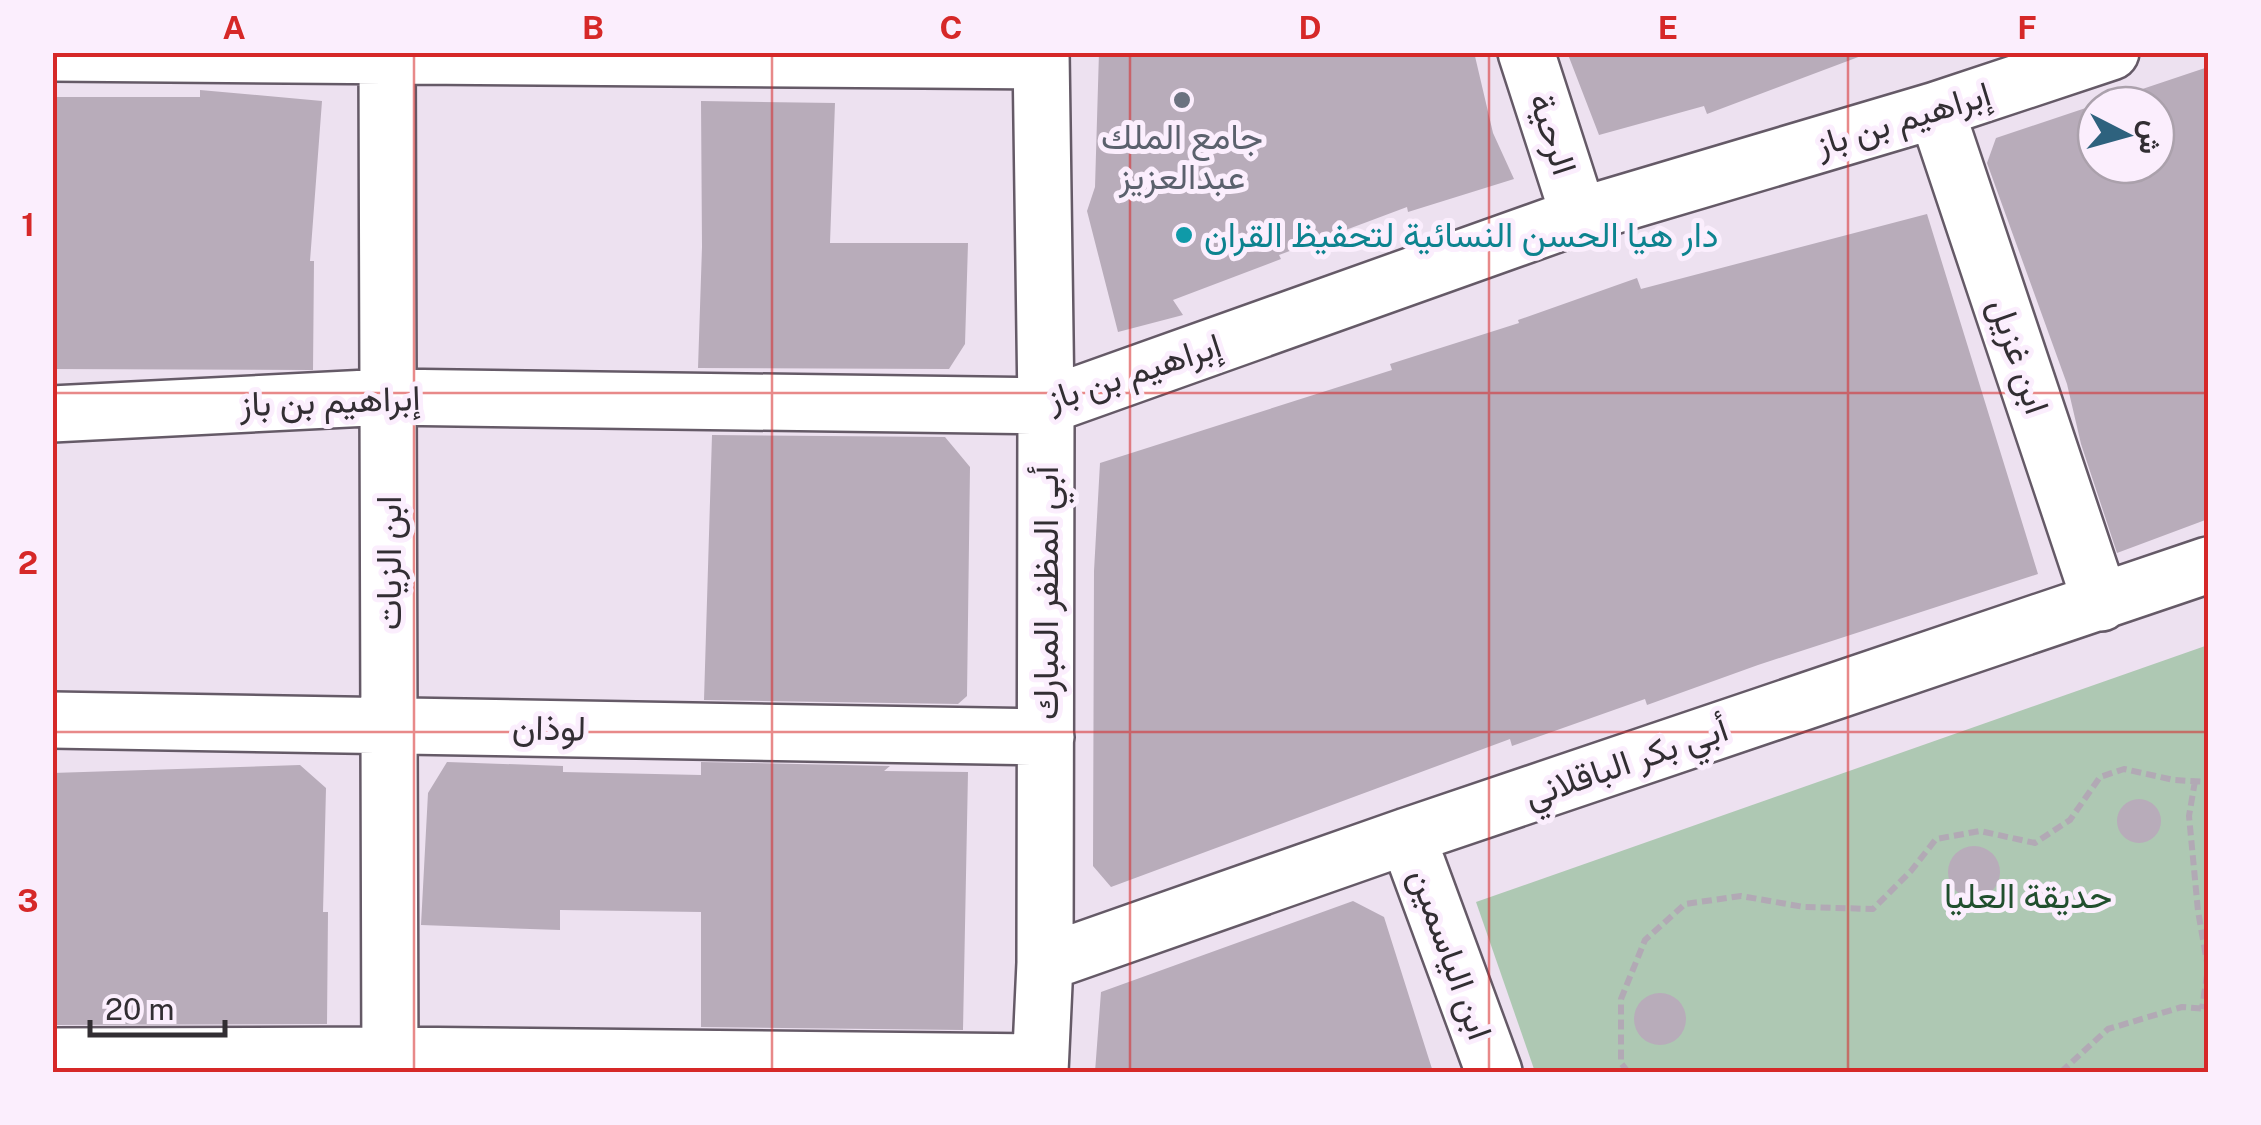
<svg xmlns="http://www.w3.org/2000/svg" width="2261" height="1125" viewBox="0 0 2261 1125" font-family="'Public Sans',Vazirmatn,sans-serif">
	<rect width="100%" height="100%" fill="#ede1f0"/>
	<path fill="#aec8b3" d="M2208 645V1072H1535L1476 902Z"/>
	<path fill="#b8acba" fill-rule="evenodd" d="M1099 52H1474L1493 133 1514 179 1408 212 1407 207 1279 255 1281 259 1173 300 1183 315 1118 332 1087 211 1095 187Z
		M1567 52H1860L1861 56 1707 114 1704 106 1599 135Z
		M2208 67V519L2117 553 2081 444 2067 384 1987 163 1996 138ZM2096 105H2156V165H2096Z
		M200 90 322 101 310 261H314L313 370 52 369V97H200Z
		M701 101 835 103 830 243H968L965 344 949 369 698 368 702 247Z
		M1927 214 2038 574 1758 665 1647 705 1645 699 1512 746 1510 739 1111 887 1093 866 1094 571 1100 463 1392 370 1390 364 1519 323 1518 320 1637 278 1641 289Z
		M712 435 945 437 970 467 967 696 958 704 704 700Z
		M447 762 563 766V772L701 775V762L890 766 884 771 968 772 963 1030 701 1027V912L560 910V930L421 925 428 793Z
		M300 765 326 788 323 912H328L327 1024 52 1025V773Z
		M2117 821a22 22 0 1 1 44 0a22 22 0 1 1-44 0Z
		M1948 872a26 26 0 1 1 52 0a26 26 0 1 1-52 0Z
		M1353 901 1384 917 1433 1072H1095L1101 992Z
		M1634 1019a26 26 0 1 1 52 0a26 26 0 1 1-52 0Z"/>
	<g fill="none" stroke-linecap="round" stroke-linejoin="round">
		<g stroke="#655a67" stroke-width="60">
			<path id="street" d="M387 52 390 1072
				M1526 52 1579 216
				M52 53 1041 61
				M1936 110 2101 603
				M52 414 388 397 1046 406 1579 216 1936 110 2111 52
				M52 720 1046 737
				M1407 836 1494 1072
				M1045 963 1407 836 2208 565
				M52 1056 390 1055 1040 1062
				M1040 1072 1045 963 1046 406 1041 52"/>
		</g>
		<path stroke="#b2a9b5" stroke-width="6" stroke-dasharray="10 5" stroke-linecap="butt" d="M2195 781 2189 816 2198 911 2208 968 2202 1009
			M1628 1072 1621 1063V999L1645 940 1685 904 1741 896 1804 907 1873 909 1911 871 1936 839 1980 831 2035 843 2070 820 2100 777 2124 769 2174 780 2208 782
			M2061 1072 2108 1029 2182 1007 2208 1009"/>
		<use href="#street" stroke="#fff" stroke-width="55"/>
	</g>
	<path fill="none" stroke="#d62828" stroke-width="2.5" stroke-opacity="0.55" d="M414 52V1072M772 52V1072M1130 52V1072M1489 52V1072M1848 52V1072M52 393H2208M52 732H2208"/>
	<circle fill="#6b7280" stroke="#fbeefd" stroke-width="4" cx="1182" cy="100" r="10"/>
	<circle fill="#0f9aa8" stroke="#fbeefd" stroke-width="4" cx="1184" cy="235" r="10"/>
	<g text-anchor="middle" stroke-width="10" stroke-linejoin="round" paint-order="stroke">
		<g font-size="35" fill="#322e33" stroke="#fbeefd">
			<text transform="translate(1903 119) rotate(-17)" y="12">إبراهيم بن باز</text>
			<text transform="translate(1553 134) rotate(72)" y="12">الرحية</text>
			<text transform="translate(2019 356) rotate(71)" y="12">ابن غزيل</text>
			<text transform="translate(1134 372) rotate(-18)" y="12">إبراهيم بن باز</text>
			<text transform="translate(330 401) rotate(-2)" y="12">إبراهيم بن باز</text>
			<text transform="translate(389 563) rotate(-90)" y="12">ابن الزيات</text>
			<text transform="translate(1046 593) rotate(-90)" y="12">أبي المظفر المبارك</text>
			<text transform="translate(549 728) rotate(1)" y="12">لوذان</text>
			<text transform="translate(1626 762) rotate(-19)" y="12">أبي بكر الباقلاني</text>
			<text transform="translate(1451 954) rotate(70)" y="12">ابن الياسمين</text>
		</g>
		<g font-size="35" fill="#5b616d" stroke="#fbeefd">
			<text x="1182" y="149">جامع الملك<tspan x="1182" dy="40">عبدالعزيز</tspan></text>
		</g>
		<g font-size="35" fill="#0d838f" stroke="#fbeefd" text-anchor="start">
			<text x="1204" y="247">دار هيا الحسن النسائية لتحفيظ القران</text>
		</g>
		<g font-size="35" fill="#214f2e" stroke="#fbeefd">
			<text x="2028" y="908">حديقة العليا</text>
		</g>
	</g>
	<rect width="2261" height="1125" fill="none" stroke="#fbeefd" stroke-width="110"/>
	<g transform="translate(2126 135) rotate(96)"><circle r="48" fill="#fbeefd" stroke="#aba1ac" stroke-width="2.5"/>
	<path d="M0-8L18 38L0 25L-18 38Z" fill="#2e627e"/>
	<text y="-15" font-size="28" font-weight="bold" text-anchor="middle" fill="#322e33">ش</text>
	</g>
	<path d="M90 1020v15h135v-15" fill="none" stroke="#322e33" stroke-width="5"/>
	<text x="105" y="1020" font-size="30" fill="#322e33" stroke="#fbeefd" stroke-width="8" paint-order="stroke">20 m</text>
	<rect x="55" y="55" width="2151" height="1015" fill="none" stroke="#d62828" stroke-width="4"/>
	<g font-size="32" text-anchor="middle" font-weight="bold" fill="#d62828">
		<text x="234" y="39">A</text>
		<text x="593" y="39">B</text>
		<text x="951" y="39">C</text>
		<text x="1310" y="39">D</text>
		<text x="1668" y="39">E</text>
		<text x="2027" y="39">F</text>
		<text x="28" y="236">1</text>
		<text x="28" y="574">2</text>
		<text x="28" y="912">3</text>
	</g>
</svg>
